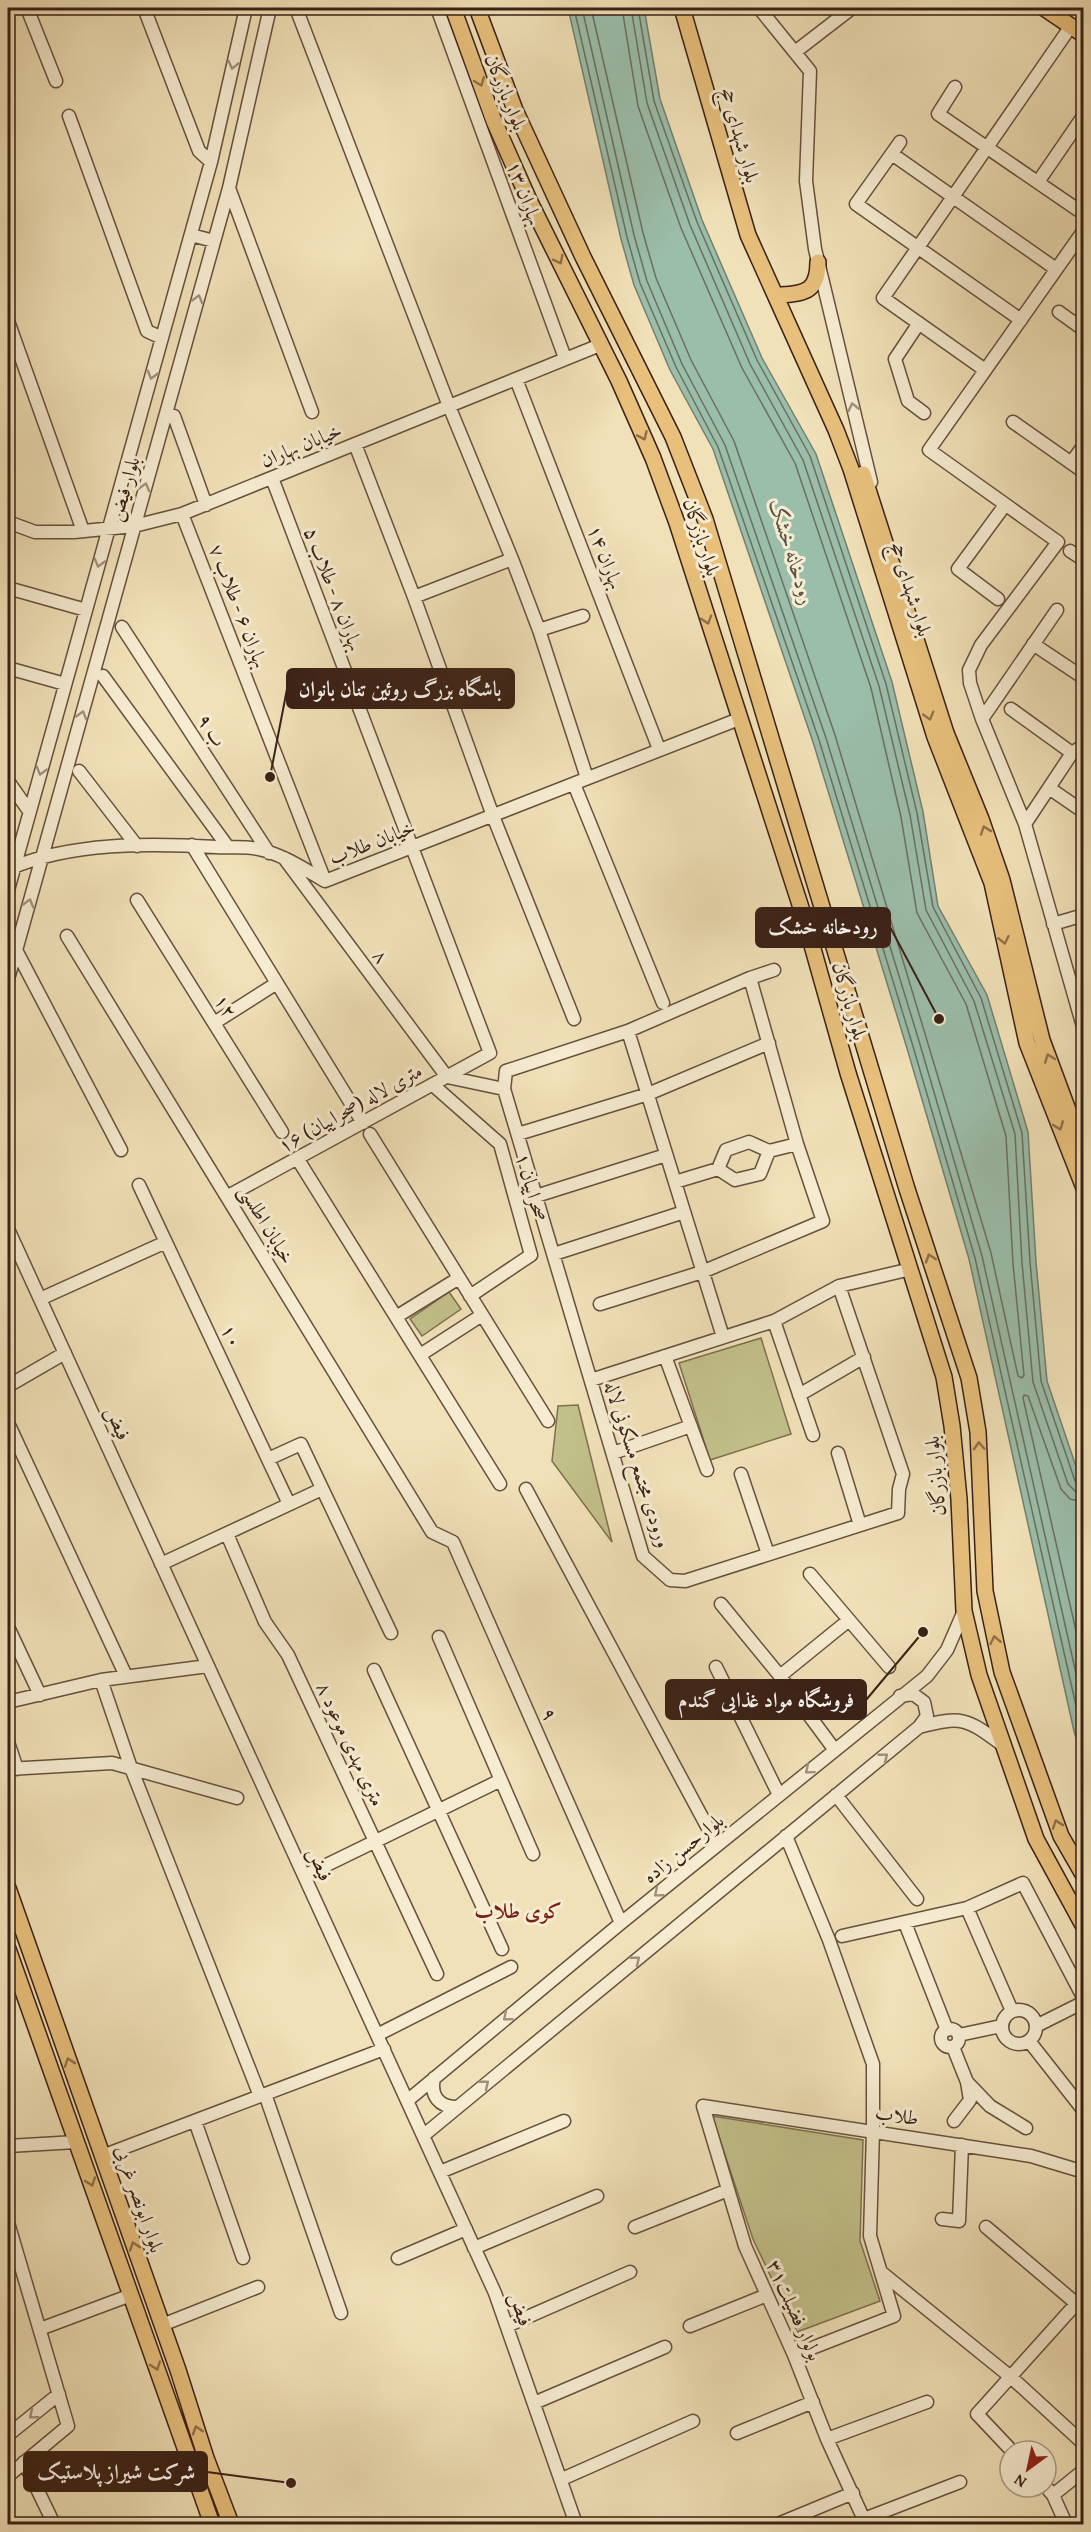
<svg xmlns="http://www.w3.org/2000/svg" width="1091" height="2532" viewBox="0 0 1091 2532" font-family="'Gentium Book Plus',Amiri,serif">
	<rect width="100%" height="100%" fill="#f1e1b8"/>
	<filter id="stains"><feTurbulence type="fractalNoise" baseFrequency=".00333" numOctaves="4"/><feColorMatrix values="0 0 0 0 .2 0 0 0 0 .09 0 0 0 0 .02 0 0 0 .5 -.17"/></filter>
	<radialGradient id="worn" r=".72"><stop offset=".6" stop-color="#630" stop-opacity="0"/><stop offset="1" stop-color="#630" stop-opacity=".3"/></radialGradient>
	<path fill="#c2c089" stroke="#7e7050" stroke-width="1.5" d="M449 1292 461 1309 422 1336 410 1319Z
		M761 1338 791 1434 710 1460 679 1363Z
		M578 1405 612 1542 552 1461 558 1406Z
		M712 2116 863 2140 860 2241 880 2301 797 2332 753 2239Z"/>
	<path fill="#9bbeab" stroke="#747f6f" stroke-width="1.5" d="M568 8H644L660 99 702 220 762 358 816 454 892 682 923 812 938 906 987 995 1028 1132 1036 1262 1047 1381 1083 1487V1762L1074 1731 969 1259 906 1045 813 742 713 449 670 370 634 285 621 239Z"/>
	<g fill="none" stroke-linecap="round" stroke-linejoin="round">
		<path stroke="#6a6f60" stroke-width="1.5" d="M574 8 627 237 640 283 676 367 718 447 819 740 912 1043 975 1258 1084 1741
			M582 8 634 235 647 281 682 364 725 445 826 738 919 1041 982 1256 1084 1709
			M591 8 643 233 656 278 691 360 734 441 835 735 991 1253 1018 1376 1022 1378 1024 1375 1013 1264 1006 1136 966 1004 917 913 901 817 871 688 795 463 742 368 681 228 638 106 622 8
			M631 8 647 103 690 225 750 364 803 460 879 686 910 815 926 910 974 1001 1015 1134 1022 1263 1033 1382 1068 1484 1075 1491 1084 1493
			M638 8 654 101 697 222 757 360 810 456 886 684 917 813 933 907 981 998 1022 1133 1030 1262 1041 1381 1075 1481 1084 1486
			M1084 1502 1070 1499 1061 1489 1028 1396 1024 1395 1023 1398 1084 1666"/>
		<g stroke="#67503e" stroke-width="15">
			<path id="minor" d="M27 8 56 81
				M144 8 199 151 211 162
				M296 8 449 406 512 559 539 630 587 778
				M437 8 565 358
				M759 8 810 71 806 181 815 249 871 482
				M795 52 852 8
				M955 87 938 114 1084 214
				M69 116 147 331 162 338
				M900 142 856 204 1021 320
				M892 154 1056 269
				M1038 182 1084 115
				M229 188 312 412
				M1084 230 929 450 1058 542 981 645 969 670 970 683 982 719 1025 824 1084 1030
				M191 235 214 241
				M1059 312 1084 330
				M8 321 83 531
				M919 323 895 359 908 401 924 413
				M985 370 883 298 1071 26
				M516 379 659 749
				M174 416 206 505
				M1013 422 1084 472
				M355 444 414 597 493 816 574 1019
				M1071 463 1084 445
				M182 514 325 881
				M8 522 35 532H74L134 526 182 514 600 345
				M1070 551 1084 560
				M8 588 86 610
				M414 597 512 559
				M998 599 958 569 1005 505
				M122 627 269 853
				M539 630 583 616
				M1033 644 1084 678
				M8 668 65 684
				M103 676 228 847
				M1011 709 1072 753
				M982 719 1057 610
				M79 771 137 846
				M8 781 29 811
				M574 784 663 1003
				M1049 788 1084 812
				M1025 824 1072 753 1084 745
				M192 845 363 1123
				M284 858 447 1077 504 1089 643 1556 670 1580 685 1581 898 1513 899 1489 903 1474 839 1286
				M9 869C70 842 151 843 217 847 230 848 246 846 258 849 282 854 304 869 325 881L739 719
				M8 890 211 162 246 8
				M137 900 282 1132
				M1053 924 1084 915
				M67 936 432 1532 453 1542 621 1923
				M16 950 121 1150
				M8 979 229 188 270 8
				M214 1023 277 983
				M628 1031 723 1337
				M433 1085 500 1144 531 1255 470 1296
				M504 1089 506 1071 628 1031 750 978 774 970
				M370 1134 548 1421
				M518 1134 648 1094 769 1043
				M297 1158 500 1484
				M718 1169 726 1150 749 1142 769 1151 797 1144
				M675 1182 718 1169 735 1180 760 1174 769 1151
				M139 1185 289 1504
				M228 1196 490 1053 272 478
				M536 1196 666 1155
				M8 1229 495 2293 576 2524
				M554 1254 684 1212
				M40 1299 166 1242
				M600 1304 702 1272 823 1221 797 1144 750 978
				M396 1317 459 1278
				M774 1321 813 1435
				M420 1355 482 1315
				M665 1356 707 1470
				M591 1380 774 1321 839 1286 911 1269
				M8 1386 65 1353
				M799 1395 864 1357
				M8 1423 126 1676
				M613 1453 691 1426
				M838 1453 860 1525
				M268 1459 301 1444 391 1633
				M741 1474 768 1554
				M526 1489 717 1845
				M227 1534 265 1622 288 1655 437 1974
				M161 1564 322 1489
				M810 1574 889 1667
				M721 1604 780 1676 834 1749
				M8 1627 40 1695
				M439 1637 533 1854
				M716 1667 779 1795
				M374 1670 502 1949
				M780 1676 849 1620
				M101 1680 131 1768 260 2096
				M900 1696 913 1694 924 1702 927 1716 919 1727
				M8 1702 101 1680 208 1666
				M8 1742 17 1769
				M8 1769 112 1763 237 1798
				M836 1795 917 1899
				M786 1836 829 1940 873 2064V2131L870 2236 894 2316 794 2355
				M304 1876 501 1780
				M967 1908 1012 2011
				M905 1923 947 2030
				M842 1936 967 1908 1023 1883 1084 1999
				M1002 2027a17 17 0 1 1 34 0a17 17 0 1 1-34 0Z
				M1036 2026 1084 2002
				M941 2038a9 9 0 1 1 18 0a9 9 0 1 1-18 0Z
				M377 2035 511 1967
				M959 2035 1001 2026
				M1029 2041 1084 2111
				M953 2047 967 2082 990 2106 1026 2128
				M434 2078C430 2096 439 2107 457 2107
				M265 2094 341 2313
				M407 2101 621 1923 927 1676 947 1650 964 1611
				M195 2121 243 2258
				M954 2121 970 2100 967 2082
				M424 2135 919 1727C964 1715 967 1719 1004 1746
				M8 2146 76 2142
				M102 2156 384 2049
				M440 2172 564 2121
				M942 2219 959 2221 962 2145
				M635 2227 728 2190
				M986 2227 1084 2310
				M474 2248 597 2196
				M398 2258 466 2229
				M881 2272 1012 2378 1084 2444
				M162 2325 258 2287
				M507 2326 630 2272
				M690 2326 767 2295
				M40 2329 131 2295
				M534 2403 665 2347
				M737 2433 813 2402
				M8 2435 59 2394
				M827 2439 927 2402
				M1012 2451 977 2414 1084 2295
				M24 2462 54 2524
				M8 2476 68 2426 9 2226
				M562 2479 693 2421
				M1046 2487 1053 2495 1066 2524
				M1053 2495 1084 2470
				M864 2519 960 2482
				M778 2524 853 2493
				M866 2524 827 2439 794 2355 745 2246 703 2106 1031 2156 1084 2172"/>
		</g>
		<g stroke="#392016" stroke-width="18">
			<path id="major" d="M453 8 494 121 529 200 619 381 653 458 677 523 804 917 848 1073 944 1377 952 1426 959 1499 964 1611 979 1675 1036 1839 1084 1927
				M477 8 515 110 583 257 673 437 705 519 907 1189 969 1378 978 1432 985 1591 1002 1672 1061 1836 1084 1876
				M682 8 748 235 836 430 851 469 935 737 992 883 1027 1043 1084 1188
				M1044 8 1084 35
				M1081 8 1084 10
				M781 295C806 294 818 290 818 262
				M863 474 946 733 981 819 1002 880 1042 1040 1084 1153
				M8 1888 178 2370 206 2458 231 2524
				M8 1949 212 2524"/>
		</g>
		<use href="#minor" stroke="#f6ecd1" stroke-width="12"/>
		<use href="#major" stroke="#e8c07c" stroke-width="15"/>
	</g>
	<defs><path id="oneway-chevron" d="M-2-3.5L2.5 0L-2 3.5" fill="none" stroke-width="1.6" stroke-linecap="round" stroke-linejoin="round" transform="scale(1.5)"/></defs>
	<g stroke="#a1907d">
		<use href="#oneway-chevron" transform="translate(233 65) rotate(103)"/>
		<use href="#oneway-chevron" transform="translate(198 299) rotate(-74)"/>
		<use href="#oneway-chevron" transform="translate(152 375) rotate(106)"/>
		<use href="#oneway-chevron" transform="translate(853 407) rotate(-103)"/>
		<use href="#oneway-chevron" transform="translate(145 487) rotate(-74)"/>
		<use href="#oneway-chevron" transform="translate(99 563) rotate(106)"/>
		<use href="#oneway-chevron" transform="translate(82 715) rotate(-74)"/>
		<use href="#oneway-chevron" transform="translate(41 771) rotate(106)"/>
		<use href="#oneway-chevron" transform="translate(29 903) rotate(-74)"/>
		<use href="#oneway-chevron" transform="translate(884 1757) rotate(-39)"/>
		<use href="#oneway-chevron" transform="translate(809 1770) rotate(140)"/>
		<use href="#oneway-chevron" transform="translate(658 1893) rotate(141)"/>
		<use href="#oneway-chevron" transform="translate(636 1960) rotate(-39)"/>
		<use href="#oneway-chevron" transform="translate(507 2017) rotate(140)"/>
		<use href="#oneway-chevron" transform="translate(485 2084) rotate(-39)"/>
		<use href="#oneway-chevron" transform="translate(33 2415) rotate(141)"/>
	</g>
	<g stroke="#907049">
		<use href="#oneway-chevron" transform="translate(480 82) rotate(69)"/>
		<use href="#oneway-chevron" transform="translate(559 260) rotate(63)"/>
		<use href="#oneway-chevron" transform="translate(643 436) rotate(66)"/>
		<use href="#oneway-chevron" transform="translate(707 620) rotate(73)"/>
		<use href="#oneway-chevron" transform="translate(929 716) rotate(74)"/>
		<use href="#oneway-chevron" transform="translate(985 830) rotate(-109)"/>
		<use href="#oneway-chevron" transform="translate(1004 940) rotate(78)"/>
		<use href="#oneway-chevron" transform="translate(1049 1058) rotate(-110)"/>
		<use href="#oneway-chevron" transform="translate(1059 1126) rotate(69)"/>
		<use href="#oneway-chevron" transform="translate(930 1258) rotate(-108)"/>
		<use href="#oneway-chevron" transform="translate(979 1446) rotate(-92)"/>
		<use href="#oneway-chevron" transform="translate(995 1640) rotate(-102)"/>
		<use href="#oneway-chevron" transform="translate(1057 1824) rotate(-109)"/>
		<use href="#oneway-chevron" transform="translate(69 2062) rotate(-109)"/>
		<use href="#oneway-chevron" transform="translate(91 2182) rotate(70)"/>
		<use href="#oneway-chevron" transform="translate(134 2246) rotate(-109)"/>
		<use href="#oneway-chevron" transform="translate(156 2366) rotate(70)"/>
		<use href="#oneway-chevron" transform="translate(197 2430) rotate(-108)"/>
	</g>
	<g text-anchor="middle" stroke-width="6" stroke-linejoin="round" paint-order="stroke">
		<g font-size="20" fill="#392016" stroke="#f6ecd1">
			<text transform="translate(506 92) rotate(68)" y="7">بلوار بازرگان</text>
			<text transform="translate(740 135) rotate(74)" y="7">بلوار شهدای حج</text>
			<text transform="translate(525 193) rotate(70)" y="7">بهاران ۱۳</text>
			<text transform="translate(301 445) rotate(-22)" y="7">خیابان بهاران</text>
			<text transform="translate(124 489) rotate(-74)" y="7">بلوار فیض</text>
			<text transform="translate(702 537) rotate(72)" y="7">بلوار بازرگان</text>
			<text transform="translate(606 557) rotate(69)" y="7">بهاران ۱۴</text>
			<text transform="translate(334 589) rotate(69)" y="7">بهاران ۸ - طلاب ۵</text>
			<text transform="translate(911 589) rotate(72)" y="7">بلوار شهدای حج</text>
			<text transform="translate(239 606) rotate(69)" y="7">بهاران ۶ - طلاب ۷</text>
			<text transform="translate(212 730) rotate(57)" y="7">۹ ب</text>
			<text transform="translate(372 842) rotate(-21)" y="7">خیابان طلاب</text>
			<text transform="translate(381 956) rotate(53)" y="7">۸</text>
			<text transform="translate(850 1001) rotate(74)" y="7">بلوار بازرگان</text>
			<text transform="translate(226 1006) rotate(58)" y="7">۱۲</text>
			<text transform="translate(350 1108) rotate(-29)" y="7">۱۶ متری لاله (صحراییان)</text>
			<text transform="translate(532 1187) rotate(74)" y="7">صحراییان ۱</text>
			<text transform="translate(267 1224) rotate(59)" y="7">خيابان اطلسى</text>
			<text transform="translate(232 1336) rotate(65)" y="7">۱۰</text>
			<text transform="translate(118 1423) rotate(65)" y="7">فیض</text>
			<text transform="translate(638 1464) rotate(72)" y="7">ورودی مجتمع مسکونی لاله</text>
			<text transform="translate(935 1476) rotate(-95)" y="7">بلوار بازرگان</text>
			<text transform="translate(550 1714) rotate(66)" y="7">۹</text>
			<text transform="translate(351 1744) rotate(65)" y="7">۸ متری مهدی موعود</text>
			<text transform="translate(683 1848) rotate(-39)" y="7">بلوارحسن زاده</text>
			<text transform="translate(320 1864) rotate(65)" y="7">فیض</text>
			<text transform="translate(897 2115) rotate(9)" y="7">طلاب</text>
			<text transform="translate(140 2199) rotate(71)" y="7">بلوار ابونصر غربی</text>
			<text transform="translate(521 2309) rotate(70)" y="7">فیض</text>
			<text transform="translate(795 2310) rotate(66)" y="7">بولوار فضیلت۳۱</text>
		</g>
		<g font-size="21" font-style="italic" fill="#564f43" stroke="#f6ecd1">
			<text transform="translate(792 552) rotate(73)" y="7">رودخانه خشک</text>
		</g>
		<g font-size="21" font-weight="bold" fill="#7a1f14" stroke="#f6ecd1">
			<text x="518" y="1918">کوی طلاب</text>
		</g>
	</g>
	<path fill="none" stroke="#392016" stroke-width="2" d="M270 777L287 689M939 1019L890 927M923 1632L866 1700M291 2483L207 2472"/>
	<g fill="#392016" stroke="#f6ecd1" stroke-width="2">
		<circle cx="270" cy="777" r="6"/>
		<circle cx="939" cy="1019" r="6"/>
		<circle cx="923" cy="1632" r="6"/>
		<circle cx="291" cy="2483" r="6"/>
	</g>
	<g fill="#392016" stroke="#392016" stroke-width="2">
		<rect x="287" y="669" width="227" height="39" rx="6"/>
		<rect x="756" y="908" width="134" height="39" rx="6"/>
		<rect x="666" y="1680" width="200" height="39" rx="6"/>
		<rect x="24" y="2452" width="183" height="39" rx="6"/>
	</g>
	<g font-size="21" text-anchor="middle" font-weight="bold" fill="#fff">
		<text x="400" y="696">باشگاه بزرگ روئین تنان بانوان</text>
		<text x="823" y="934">رودخانه خشک</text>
		<text x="766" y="1707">فروشگاه مواد غذایی گندم</text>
		<text x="116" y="2479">شرکت شیراز پلاستیک</text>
	</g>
	<rect width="1091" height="2532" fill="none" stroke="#f1e1b8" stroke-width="30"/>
	<rect x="9" y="9" width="1073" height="2514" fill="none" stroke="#392016" stroke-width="3"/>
	<rect x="15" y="15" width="1061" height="2502" fill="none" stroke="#392016" stroke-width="1.5"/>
	<g transform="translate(1028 2469) rotate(213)"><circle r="28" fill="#f6ecd1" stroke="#aa9a86" stroke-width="1.5"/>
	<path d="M0-4.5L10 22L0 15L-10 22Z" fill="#8f2418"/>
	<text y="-9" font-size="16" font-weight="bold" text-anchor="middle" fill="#392016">N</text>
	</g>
	<rect width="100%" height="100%" filter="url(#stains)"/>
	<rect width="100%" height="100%" fill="url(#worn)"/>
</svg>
